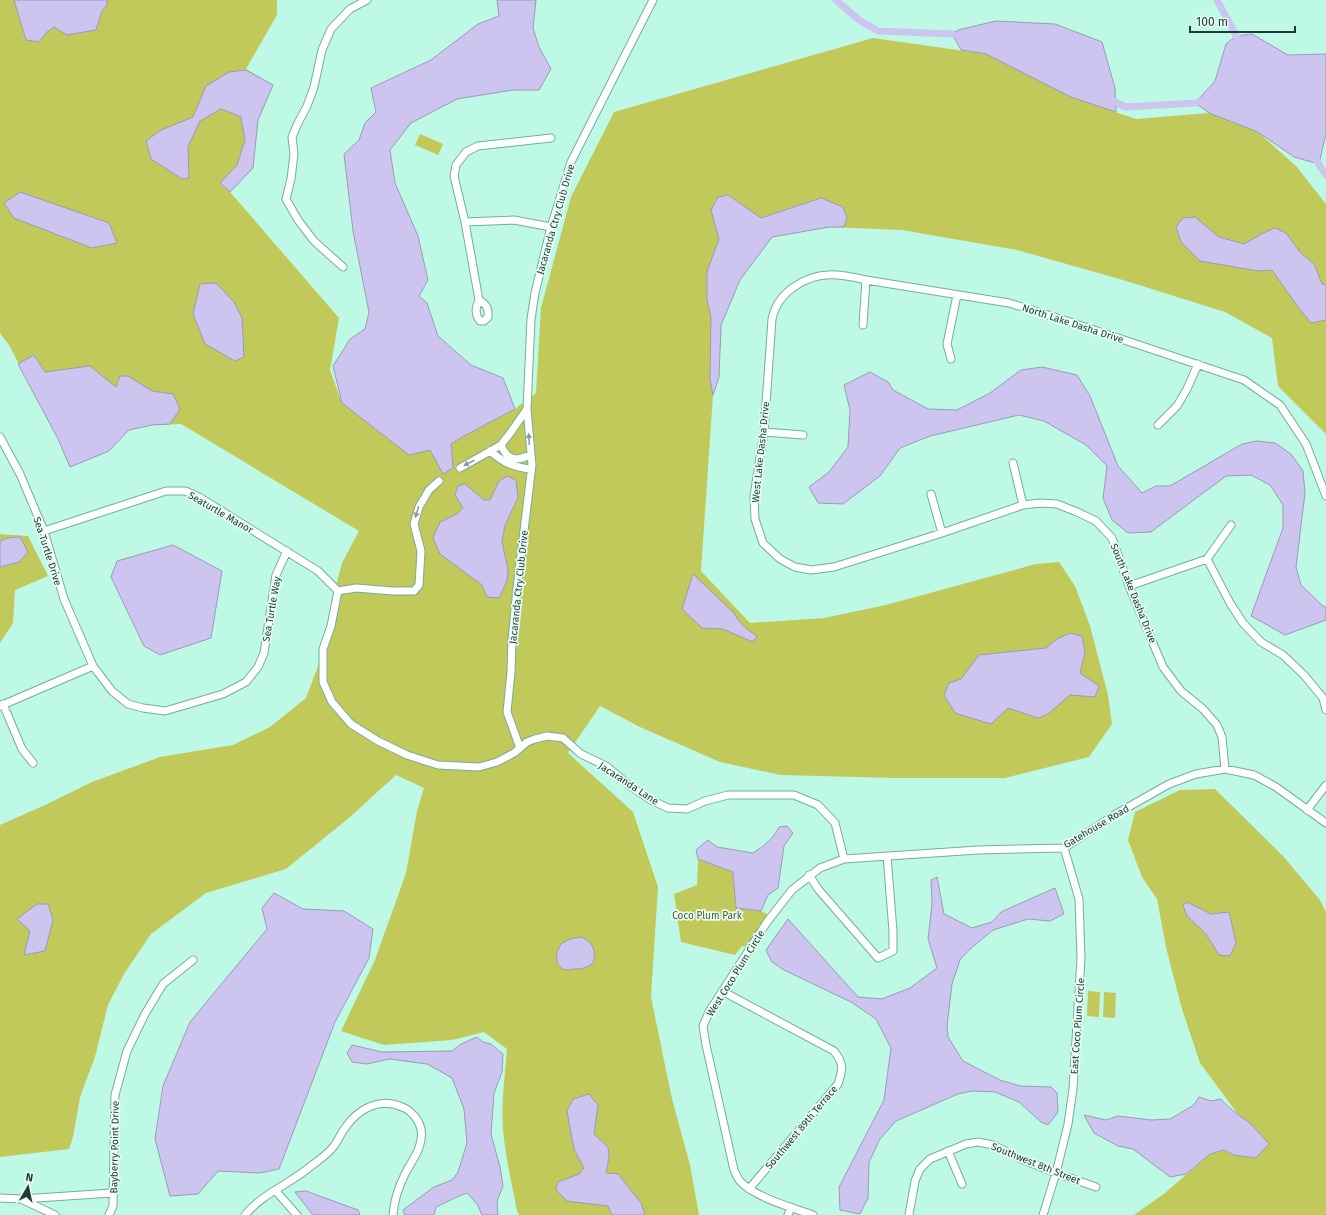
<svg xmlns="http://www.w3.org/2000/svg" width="1326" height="1215" viewBox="0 0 1326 1215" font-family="'Fira Sans',sans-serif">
	<rect width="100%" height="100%" fill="#bef9e6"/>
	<path fill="#c0c95a" d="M0 0H277V15L246 69 273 85 258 120 253 168 230 192 339 318 330 370 342 403 430 450 453 468 451 444 464 436 515 409 536 393 541 308 571 197 614 112 873 38 986 54 1071 97 1136 119 1209 113 1258 132 1296 166 1326 204V434L1278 386 1272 338 1225 312 1123 280 1017 250 902 230 829 227 772 237 740 280 721 325 719 377 713 395 701 571 750 623 824 618 886 605 1036 564 1059 562 1075 586 1090 626 1108 695 1112 724 1089 757 1005 778H895L781 775 720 762 640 727 600 706 568 753 633 812 658 887 651 997 672 1099 690 1165 699 1215H519L517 1211C512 1184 505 1156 503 1129 501 1102 505 1076 507 1049L484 1032 452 1040 384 1045 341 1031 375 960 406 873 417 811 424 788 396 775 350 817 286 869 206 893 151 934 124 974 108 1005 95 1057 80 1097 73 1137 69 1149 0 1157V825L43 806 92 782 160 757 233 745 270 727 306 698 321 658 330 609 342 563 359 531 181 424 152 425 129 430 109 451 70 467 58 439 9 345 0 333Z
		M420 134 443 144 438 155 415 145Z
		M0 534 28 536 48 576 15 590 13 623 0 643Z
		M1215 789 1282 855 1320 900 1326 912V1215H1134L1165 1193 1210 1154 1224 1150 1234 1155 1252 1125 1240 1117 1200 1063 1181 1006 1166 947 1157 899 1142 877 1128 840 1135 812 1180 790Z
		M698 859 733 872 736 908 761 911 769 915 747 947 742 946 735 955 681 942 674 894 697 885Z
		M1088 991 1100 992 1099 1017 1087 1016Z
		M1104 992 1116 993 1115 1018 1103 1017Z"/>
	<path fill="#cdc5ef" stroke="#9a9bb7" d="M14 0H107V5L102 11 96 30 67 35 54 27 47 32 39 42 26 40Z
		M497 0H536L533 28 539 47 551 69 539 90H513L457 99 411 123 390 150 395 183 418 236 428 280 419 296 427 303 438 336 471 365 503 378 515 409 464 436 451 444 453 468 443 474 430 450 409 455 342 403 333 366 350 339 365 329 369 312 353 231 344 154 359 140 365 123 376 112 371 88 431 60 478 24 499 16Z
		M996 21 1055 24 1102 42 1115 88 1116 112 1071 97 986 54 961 50 952 34 958 30Z
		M1252 34 1288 55 1326 54V133L1319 164 1294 157 1258 132 1209 113 1195 103 1215 81 1226 44 1236 36Z
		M246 70 273 85 258 120 253 168 230 192 220 183 237 165 245 140 241 117 221 109 200 121 188 147 189 178 182 179 151 159 146 141 161 130 193 117 206 86 229 72Z
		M20 192 109 223 117 243 92 248 14 218 4 203Z
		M728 195 761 218 821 198 843 207 847 218 844 227H829L772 237 740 280 721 325 719 377 713 395 710 379 711 317 707 299V272L719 239 711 210 718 197Z
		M1195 217 1219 237 1244 244 1263 233 1275 228 1286 233 1300 252 1314 264 1322 284 1326 285V320L1311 323 1298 307 1272 270 1258 271 1200 261 1181 242 1176 227 1183 218Z
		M216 283 234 302 242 318 244 357 235 361 205 344 193 314 200 284Z
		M34 355 45 372 90 366 116 387 120 376H128L152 391 173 394 180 409 170 424 152 425 129 430 109 451 70 467 58 439 18 364Z
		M1042 367 1077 375 1090 396 1118 466 1142 493 1156 486H1170L1242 444 1257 441 1275 443 1291 454 1303 471 1305 493 1296 567 1301 585 1323 606 1326 607V620L1285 635 1251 616 1283 528V505L1270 485 1251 475 1226 476 1151 532 1128 533 1112 520 1103 498 1107 466 1086 445 1044 421 1019 415 930 436 900 448 880 476 843 504 818 503 809 487 829 472 848 447 850 410 844 385 870 372 888 382 893 390 928 409 957 410 990 393 1021 370Z
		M507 476 516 480 518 498 505 525 502 542 508 569 507 581 499 598 487 597 482 585 440 554 433 538 440 522 457 514 463 508 455 495 458 486 465 484 484 500H490L499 481Z
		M20 537 28 552 19 562 0 567V541L8 538Z
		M173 545 222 571 211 638 160 655 144 646 111 577 117 561Z
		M693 574 734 613C739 623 747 630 757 636L753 642 723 629 702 628 682 609Z
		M1070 633 1082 636 1085 652 1080 673 1099 686 1095 697 1070 695 1048 714 1038 718 1008 708 991 724 955 713 944 695 949 683 961 679 979 655 1046 648 1057 639Z
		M787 826 793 833 784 846 778 888 768 895 761 911 736 908 733 872 698 859 696 850 708 840 717 847 753 853C764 846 773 839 779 827Z
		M937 877 944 914 972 928 992 922 1001 912 1055 888 1064 914 1050 921 1028 919 993 930 969 950 960 960 952 984 947 1026 948 1037 963 1061 1000 1080 1020 1086 1051 1087 1057 1093 1058 1112 1048 1125 1041 1122 1019 1102 995 1092 972 1091 958 1094 896 1121 880 1139 869 1162 868 1198 860 1214 840 1210 839 1187 884 1100 891 1048 876 1019 851 1002 784 970 772 962 766 950 788 919 858 997 882 999 910 988 937 968 928 939 932 904 931 880Z
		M274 893 303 909 344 911 373 929 369 958 335 1022 279 1169 260 1173 218 1171 198 1194 170 1196 155 1139 163 1086 190 1022 267 929 262 908Z
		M1187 902 1211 914 1229 912 1236 943 1230 956 1219 955 1206 934 1187 916 1183 905Z
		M37 904H48L53 920 45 951 24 955 30 931 17 919Z
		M580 937C592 940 597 951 593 963 588 967 583 969 576 969 572 969 567 971 563 969 553 964 556 947 564 942 569 939 574 938 580 937Z
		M477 1037 483 1042 491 1044 503 1054 502 1072 494 1093 491 1134 500 1167 503 1186 497 1201 498 1215H482L477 1204 467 1193 457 1197 436 1207 434 1215H405L403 1210 434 1187 452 1180 458 1172 467 1143 464 1109 452 1078 427 1064 389 1059 367 1064 352 1062 347 1053 352 1045 382 1052 452 1051 461 1044Z
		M589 1094 598 1105 594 1134 608 1147 609 1157 606 1173 618 1174 641 1203 645 1215H612L608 1206 567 1201 556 1190 558 1182 579 1174 584 1168 574 1149 567 1111 573 1099Z
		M1199 1097 1211 1101 1221 1099C1230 1110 1241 1116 1252 1125 1258 1131 1263 1138 1269 1144L1256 1158 1234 1155 1224 1150 1210 1154 1186 1174 1170 1177 1133 1149 1118 1146 1094 1133 1084 1115 1106 1120 1118 1116 1151 1120 1170 1119 1194 1105Z
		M306 1191 358 1210 360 1215H313L295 1192Z"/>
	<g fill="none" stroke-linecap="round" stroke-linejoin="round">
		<path stroke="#cdc5ef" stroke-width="7" d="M836 0 859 20 878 31 952 34
			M1217 0 1240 43
			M1115 102 1126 107 1195 103 1204 100
			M1314 157 1326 175"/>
		<g stroke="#75ae9c" stroke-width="9">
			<path id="minor" d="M465 222 514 220 551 227
				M343 267 314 241 298 220 286 199 291 179 294 154 292 137 298 123 307 106 314 87 322 50 331 29 350 9 367 0
				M479 300C486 304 489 308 488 317L484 321H480C474 314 476 307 479 300L465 222 454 176 456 165 466 152 478 146 551 138
				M863 325 866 280
				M951 359 947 344 957 295
				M1158 425 1177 406 1187 389 1198 364
				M764 432 803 435
				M0 437 20 474 44 531 64 599 93 666 112 691 128 704 143 708 165 711 223 694 246 682 258 667 264 653 276 575 287 551
				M501 445C507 460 516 462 530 455
				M490 451C504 463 513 467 531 469
				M1013 463 1023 505
				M460 468 501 445 511 432 527 409
				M439 481 429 490 419 507 414 524 421 551 419 585 414 591H393L356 588 338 591 331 626 323 649V682L332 702 351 724 378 741 407 755 438 765 479 767 497 762 514 753 527 742 535 739 547 736 563 738 581 754 606 766 629 785 651 800 668 808 687 809 705 801 728 795H794L818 805 835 823 844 859
				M931 494 942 533
				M44 531 166 491H185L199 497 318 571 338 591
				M1207 559 1230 603 1243 623 1261 642 1283 655 1304 675 1323 698 1326 710
				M1129 586 1207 559 1231 525
				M3 704 22 749 33 763
				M0 706 93 666
				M520 748 507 712 511 672 512 640 517 588 532 465 527 409 531 319 535 293 551 227 571 162 653 0
				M1225 769 1222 737 1217 725 1203 709 1181 691 1163 667 1129 586 1112 538 1096 521 1077 512 1057 504 1040 503 1023 505 942 533 834 567 811 570 795 567 780 559 763 543 755 519 754 496 764 432 772 319C775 305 782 295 794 287 817 270 840 274 866 280L1009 303 1061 319 1244 380 1280 405 1306 444 1326 496
				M1307 810 1326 785
				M809 875 818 889 878 958 893 951V931L887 856
				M722 991 834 1051C844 1064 843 1069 838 1084L749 1189
				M948 1151 962 1184
				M275 1190 297 1215
				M0 1198 22 1199 112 1193
				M23 1200 55 1215
				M109 1215 113 1206 115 1095 127 1051 145 1014 163 984 193 960
				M245 1215C263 1193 290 1184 311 1166 319 1160 328 1154 334 1146 338 1141 341 1133 345 1128 358 1109 379 1097 402 1107 411 1110 419 1120 421 1129 424 1147 412 1160 405 1174 399 1186 394 1201 393 1215
				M788 1215 791 1207
				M813 1215C793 1208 754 1197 740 1181 737 1178 736 1174 734 1170L706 1045 703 1026 709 1012 767 922 792 890 820 868 844 859 978 850 1064 848 1116 814 1169 784 1196 774 1225 769 1254 775 1276 787 1326 823
				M909 1215 915 1181 920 1169 930 1159 966 1144 978 1142 993 1145 1019 1158 1056 1173 1096 1187
				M1043 1215 1056 1173 1068 1124 1073 1089 1081 958 1079 899 1064 848"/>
		</g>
		<use href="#minor" stroke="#fff" stroke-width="7"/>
	</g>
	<defs><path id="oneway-solid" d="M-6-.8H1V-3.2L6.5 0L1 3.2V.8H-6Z"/></defs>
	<g fill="#909c99">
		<use href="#oneway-solid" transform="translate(529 439) rotate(-94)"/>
		<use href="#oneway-solid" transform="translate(469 463) rotate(153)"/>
		<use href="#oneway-solid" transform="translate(417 512) rotate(107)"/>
	</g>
	<g text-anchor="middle" stroke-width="3.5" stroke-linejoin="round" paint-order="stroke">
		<g font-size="10" fill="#223a33" stroke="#e6fdf5">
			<text transform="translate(555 219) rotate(-74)" y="4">Jacaranda Ctry Club Drive</text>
			<text transform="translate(1073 323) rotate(18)" y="4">North Lake Dasha Drive</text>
			<text transform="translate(760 452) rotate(-84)" y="4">West Lake Dasha Drive</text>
			<text transform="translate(221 512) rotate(30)" y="4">Seaturtle Manor</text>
			<text transform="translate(48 551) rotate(72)" y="4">Sea Turtle Drive</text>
			<text transform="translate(518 587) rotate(-84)" y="4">Jacaranda Ctry Club Drive</text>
			<text transform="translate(1134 593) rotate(68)" y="4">South Lake Dasha Drive</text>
			<text transform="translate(271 609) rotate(-80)" y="4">Sea Turtle Way</text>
			<text transform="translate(629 783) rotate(33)" y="4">Jacaranda Lane</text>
			<text transform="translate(1096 826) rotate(-31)" y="4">Gatehouse Road</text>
			<text transform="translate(735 973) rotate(-58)" y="4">West Coco Plum Circle</text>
			<text transform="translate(1077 1026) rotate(-86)" y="4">East Coco Plum Circle</text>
			<text transform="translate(801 1127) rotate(-50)" y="4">Southwest 89th Terrace</text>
			<text transform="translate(114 1147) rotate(-89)" y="4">Bayberry Point Drive</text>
			<text transform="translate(1036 1163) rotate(22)" y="4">Southwest 8th Street</text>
		</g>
		<g font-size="10" fill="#555928" stroke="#e6fdf5">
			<text x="707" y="919">Coco Plum Park</text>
		</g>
	</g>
	<g transform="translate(28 1187) rotate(9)" stroke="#e6fdf5" stroke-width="3" paint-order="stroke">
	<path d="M0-3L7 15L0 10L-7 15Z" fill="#223a33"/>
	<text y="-6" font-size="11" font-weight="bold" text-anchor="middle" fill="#223a33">N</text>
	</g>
	<path d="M1190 26v6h105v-6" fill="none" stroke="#223a33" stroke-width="2"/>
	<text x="1196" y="26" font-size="12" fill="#223a33" stroke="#e6fdf5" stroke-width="3" paint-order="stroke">100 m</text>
</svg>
